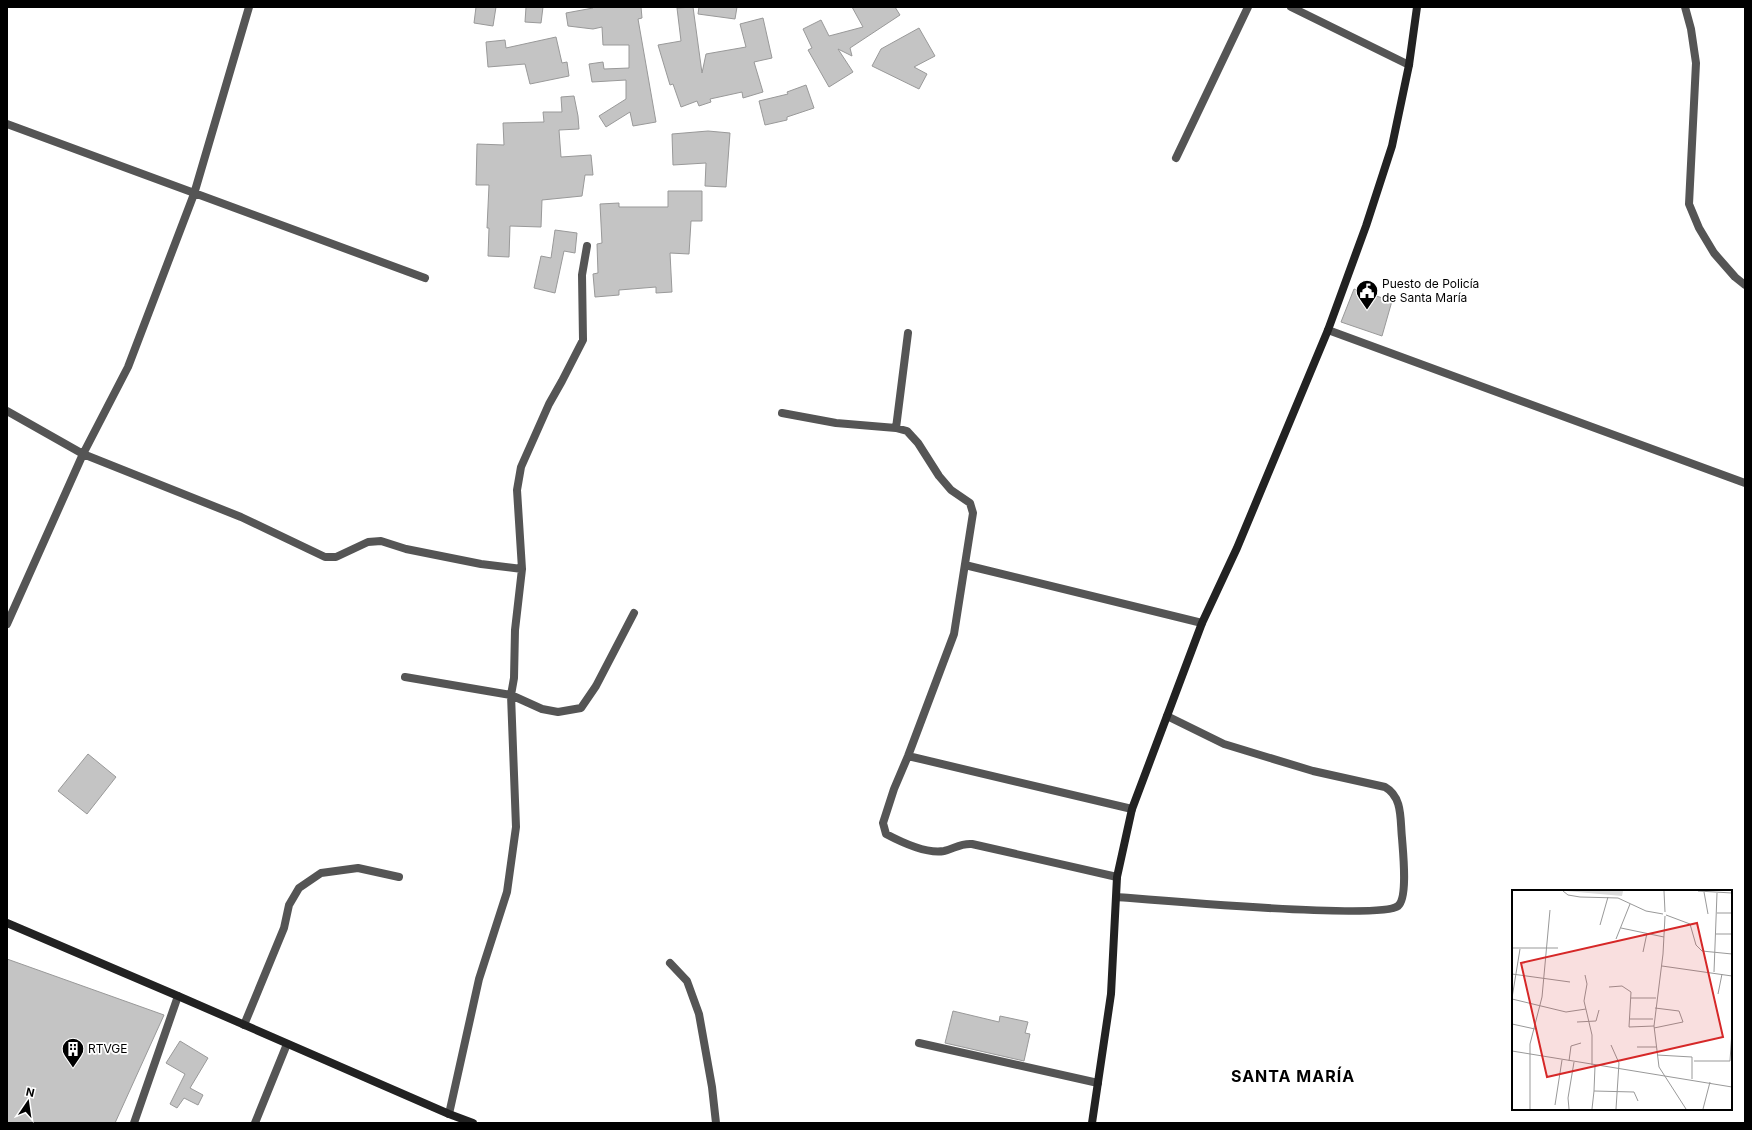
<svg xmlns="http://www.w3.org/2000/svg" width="1752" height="1130" viewBox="0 0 1752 1130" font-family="Inter,sans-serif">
	<rect width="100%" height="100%" fill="#fff"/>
	<path fill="#c4c4c4" stroke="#999" d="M476 7H496L493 26 474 23Z
		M526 7H543L541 23 525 22Z
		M592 7H641L642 18 638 19 656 122 633 126 630 112 606 127 599 116 626 99V80L592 82 589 64 603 62 604 69 629 68V45H603L602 27 593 29 568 26 566 13 593 8Z
		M693 7 702 73 706 54 746 47 740 24 763 18 772 58 754 62 763 92 743 98 742 92 710 99 711 102 699 106 697 101 681 107 673 84 670 85 658 45 681 41 677 8Z
		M699 7H737L735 19 698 14Z
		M852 7H895L900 15 850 48 852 56 838 49 853 72 829 87 808 50 812 48 803 29 821 20 829 36 863 27Z
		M919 28 935 56 914 67 927 74 919 89 872 66 881 49Z
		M556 37 562 63 567 62 569 76 530 84 525 64 488 67 486 42 505 40 506 48Z
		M806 85 814 108 787 117V120L765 125 759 101 788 94 787 92Z
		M574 96 578 116 579 129 559 130 561 157 591 155 593 175H585L582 196 542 200 541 227 510 226 509 257 488 256 489 228H487L489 185H476L477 144 504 145 503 123 544 122 543 112H562L561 97Z
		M708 131 730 133 726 187 705 186 706 163 673 165 672 134Z
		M668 191H702V221H691L689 254 670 253 672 292 656 293V287L619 290V295L595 297 593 274 598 273 597 244 602 243 600 204 619 203V207H668Z
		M555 230 577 233 575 253 564 251 555 293 534 288 541 256 551 258Z
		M1354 289 1392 301 1382 336 1341 322Z
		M88 754 116 777 87 814 58 791Z
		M7 959 164 1015 115 1123H7Z
		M953 1011 999 1022 1000 1016 1028 1022 1025 1033 1030 1034 1024 1061 945 1043Z
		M180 1041 208 1058 190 1088 203 1095 198 1105 184 1098 177 1108 170 1104 185 1074 166 1063Z"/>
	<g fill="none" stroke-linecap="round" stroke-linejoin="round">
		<path stroke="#555" stroke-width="8" d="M1291 7 1409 65
			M1685 7 1691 29 1696 63 1689 204 1699 228 1714 253 1735 277 1745 285
			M7 124 425 278
			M1176 158 1248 7
			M1328 330 1745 483
			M7 411 83 454 241 517 325 557H336L368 542 381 541 406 549 481 564 522 569
			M782 413 836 423 896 428 907 431 918 443 939 476 951 490 970 503 973 513 954 634 908 756 894 789 883 823 886 834C901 842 927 854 944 851 954 849 960 843 972 844L1117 877
			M896 428 908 333
			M965 565 1202 623
			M7 624 83 454 128 367 194 194 249 7
			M405 677 511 695 542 709 558 712 581 708 596 686 634 613
			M908 756 1132 809
			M1117 897C1154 900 1380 920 1398 906 1408 898 1403 852 1402 838 1400 820 1403 797 1385 787L1313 771 1224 744 1167 716
			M670 963 687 981 699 1014 712 1087 716 1123
			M244 1025 284 928 289 905 299 888 321 873 358 868 399 877
			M919 1043 1098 1083
			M449 1114 479 979 507 892 516 827 511 695 514 678 515 630 522 569 517 490 521 467 549 404 562 381 583 340 582 275 587 246
			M134 1123 178 996
			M255 1123 287 1044"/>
		<path stroke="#222" stroke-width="8" d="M7 923 178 996 449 1114 473 1123
			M1092 1123 1111 994 1117 877 1132 809 1202 623 1237 548 1328 330 1366 226 1392 146 1409 65 1417 7"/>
	</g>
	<defs>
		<g id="civic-pin" transform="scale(1.15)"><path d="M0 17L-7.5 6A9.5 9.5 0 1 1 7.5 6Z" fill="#000" stroke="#fff"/><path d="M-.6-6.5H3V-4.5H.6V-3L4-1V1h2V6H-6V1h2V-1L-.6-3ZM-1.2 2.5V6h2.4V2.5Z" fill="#fff"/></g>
		<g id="building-pin" transform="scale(1.15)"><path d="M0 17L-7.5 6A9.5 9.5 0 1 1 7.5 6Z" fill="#000" stroke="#fff"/><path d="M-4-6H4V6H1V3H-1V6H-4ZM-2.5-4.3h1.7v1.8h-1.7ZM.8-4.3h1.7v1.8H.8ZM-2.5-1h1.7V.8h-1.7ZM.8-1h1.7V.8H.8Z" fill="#fff"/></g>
	</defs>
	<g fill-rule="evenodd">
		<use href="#civic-pin" x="1367" y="291"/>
		<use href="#building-pin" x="73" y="1049"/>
	</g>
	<g text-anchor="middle" stroke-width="3.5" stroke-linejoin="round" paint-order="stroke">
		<g font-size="12" fill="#000" stroke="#fff" text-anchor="start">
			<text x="1382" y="288">Puesto de Policía<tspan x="1382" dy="14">de Santa María</tspan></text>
			<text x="88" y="1053">RTVGE</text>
		</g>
		<g font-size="16" font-weight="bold" letter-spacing="1" fill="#000" stroke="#fff">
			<text x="1293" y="1082">SANTA MARÍA</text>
		</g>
	</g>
	<g transform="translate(1512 890)">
		<rect width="220" height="220" fill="#fff"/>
		<path d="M54 1H111L110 6Z" fill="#dcdcdc"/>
		<path fill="none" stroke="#999" stroke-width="1" d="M51 1 56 5 68 7 106 8 134 21 151 24M152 1 153 22M186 1 220 3M192 2 196 24M205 23H220M154 25 178 34 184 55 190 61 220 64M153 26 151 64 142 136 147 177 174 219M88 35 96 7M109 38 152 47M204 44H220M104 49 118 14M0 58H46M131 62 135 43M150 76 220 86M202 82 205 3M0 84 58 92M73 85 75 94 72 111 80 145V175M97 97 110 96 119 102 117 137 142 136M206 104 210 84M0 108 8 59M119 108H144M0 109 54 122 74 119M118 129H141M65 132 84 131 87 120M0 134 23 139M142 138 171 132 167 121 143 118M99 155 107 173 104 219M125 157H144M0 161 220 197M145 165 180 167V189M57 171 59 156 69 153M182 171H218L220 141M83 176 82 201 122 202 126 211M43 215 50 170M18 219V154L30 107 38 20M57 219 56 208 62 172M80 219 82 201M191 219 198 192"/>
		<path fill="#d62828" fill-opacity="0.15" stroke="#d62828" stroke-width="2" d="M185 33 211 147 35 187 9 73Z"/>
		<rect width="220" height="220" fill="none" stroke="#000" stroke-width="2"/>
	</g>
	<rect width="1752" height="1130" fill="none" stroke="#000000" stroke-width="16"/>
	<g transform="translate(28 1102) rotate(13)" stroke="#ffffff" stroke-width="3" paint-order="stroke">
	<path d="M0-3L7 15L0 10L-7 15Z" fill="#000000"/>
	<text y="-6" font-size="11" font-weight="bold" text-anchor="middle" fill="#000000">N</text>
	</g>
</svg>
